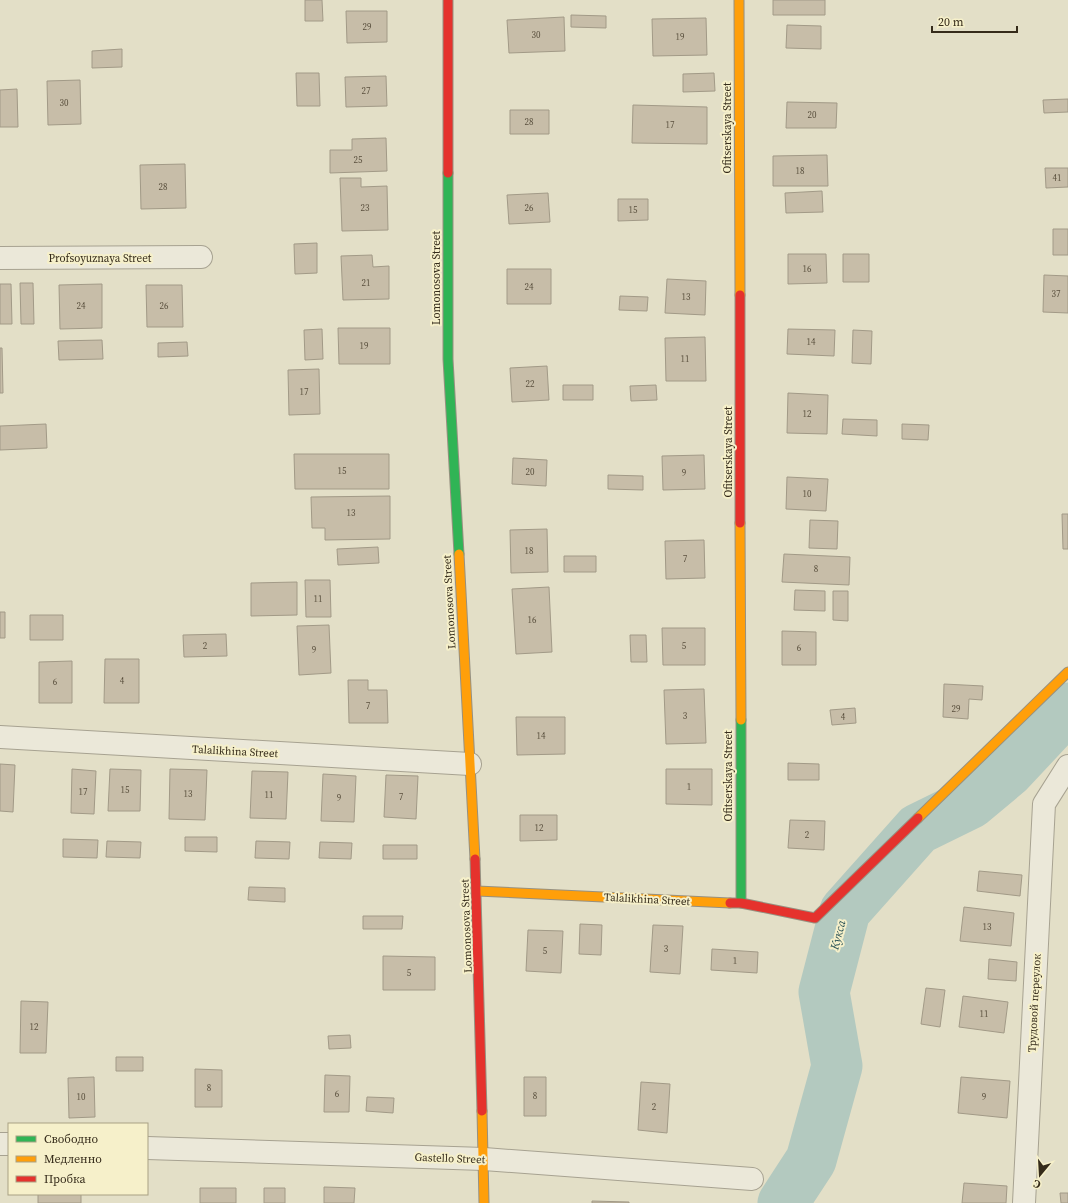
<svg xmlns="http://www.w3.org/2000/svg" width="1068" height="1203" viewBox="0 0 1068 1203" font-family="'Source Serif 4',serif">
	<rect width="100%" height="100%" fill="#e3dfc7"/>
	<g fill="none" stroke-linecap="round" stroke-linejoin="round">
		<path stroke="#b3c9bf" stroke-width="51" d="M783 1203 811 1160 837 1066 824 992 845 911 918 829 971 803 1008 772 1068 708"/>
	</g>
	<path fill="#c7bda8" stroke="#a29a87" d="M305 0H322L323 21H305Z
		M773 0H825V15H773Z
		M346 11H387V42L347 43Z
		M571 15 606 16V28L571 27Z
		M564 17 565 51 509 53 507 20Z
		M706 18 707 55 653 56 652 19Z
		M787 25 821 26V49L786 48Z
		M122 49V67L92 68V51Z
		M296 73H319L320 106H297Z
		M714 73 715 91 683 92V74Z
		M386 76 387 106 346 107 345 77Z
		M80 80 81 124 48 125 47 81Z
		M17 89 18 127H0V90Z
		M1068 99V112L1044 113 1043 100Z
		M787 102 837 103 836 128H786Z
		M633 105 707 107V144L632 143Z
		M510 110H549V134H510Z
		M386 138 387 171 330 173V150H352V139Z
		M827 155 828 186H773V156Z
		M185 164 186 208 141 209 140 165Z
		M1045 168H1068V187L1046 188Z
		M340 178H361V187L387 186 388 230 342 231Z
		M822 191 823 212 786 213 785 193Z
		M548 193 550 222 509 224 507 195Z
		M618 199H648V220L618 221Z
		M1053 229H1068V255H1053Z
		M317 243V273L295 274 294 244Z
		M788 254H826L827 283 788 284Z
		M843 254H869V282H843Z
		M372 255 373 267 389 266V299L343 300 341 256Z
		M507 269H551V304H507Z
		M1044 275 1068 276V313L1043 312Z
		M667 279 706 281 705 315 665 313Z
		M20 283H33L34 324H21Z
		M0 284H11L12 324H0Z
		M102 284V328L60 329 59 285Z
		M146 285H182L183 327H147Z
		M620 296 648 297 647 311 619 310Z
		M338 328H390V364H339Z
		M322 329 323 359 305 360 304 330Z
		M788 329 835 330 834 356 787 354Z
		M853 330 872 331 871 364 852 363Z
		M705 337 706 381H666L665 338Z
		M102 340 103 359 59 360 58 341Z
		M187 342 188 356 158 357V343Z
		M0 348H2L3 393H0Z
		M547 366 549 400 512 402 510 368Z
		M319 369 320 414 289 415 288 370Z
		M563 385H593V400H563Z
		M656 385 657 400 631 401 630 386Z
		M788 393 828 395 827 434 787 433Z
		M843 419 877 420V436L842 434Z
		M46 424 47 448 0 450V426Z
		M902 424 929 425 928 440 902 439Z
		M294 454H389V489H295Z
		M704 455 705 489 663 490 662 456Z
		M513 458 547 460 546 486 512 484Z
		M608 475 643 476V490L608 489Z
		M787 477 828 479 826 511 786 509Z
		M390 496V539L325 540V528H312L311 497Z
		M1062 514H1068V549H1063Z
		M810 520 838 521 837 549 809 548Z
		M547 529 548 572 511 573 510 530Z
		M704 540 705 578 666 579 665 541Z
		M378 547 379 563 338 565 337 549Z
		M784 554 850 557 849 585 782 582Z
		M564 556H596V572H564Z
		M305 580H330L331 617H306Z
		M297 582V615L251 616V583Z
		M549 587 552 652 516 654 512 589Z
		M795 590 825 591V611L794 610Z
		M833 591H848V621L833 620Z
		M0 612H5V638H0Z
		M30 615H63V640H30Z
		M329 625 331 673 299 675 297 626Z
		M662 628H705V665H663Z
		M782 631 816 632V665H782Z
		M226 634 227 656 184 657 183 635Z
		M630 635H646L647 662H631Z
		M105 659H139V703H104Z
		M72 661V703H39V662Z
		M348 680H368V690H387L388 723H349Z
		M944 684 983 686 982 700 969 699 968 719 943 717Z
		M704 689 706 743 666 744 664 690Z
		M855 708 856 723 832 725 830 710Z
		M516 717H565V754L517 755Z
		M788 763 819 764V780H788Z
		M0 764 15 765 13 812 0 811Z
		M72 769 96 771 94 814 71 813Z
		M110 769 141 770 140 811H108Z
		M170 769 207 770 205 820 169 819Z
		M666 769H712V805L666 804Z
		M252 771 288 772 286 819 250 818Z
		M323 774 356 776 354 822 321 821Z
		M386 775 418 776 416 819 384 817Z
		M520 815H557V840L520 841Z
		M790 820 825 821 824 850 788 848Z
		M185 837H217V852L185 851Z
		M63 839 98 840 97 858 63 857Z
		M107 841 141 842 140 858 106 857Z
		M256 841 290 842 289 859 255 858Z
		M320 842 352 843 351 859 319 858Z
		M383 845H417V859H383Z
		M979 871 1022 875 1020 896 977 891Z
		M249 887 285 888V902L248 900Z
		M964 907 1014 913 1011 946 960 941Z
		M363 916H403L402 929H363Z
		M580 924 602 925 601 955 579 954Z
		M653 925 683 926 680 974 650 972Z
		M528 930 563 931 561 973 526 971Z
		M712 949 758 952 757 973 711 970Z
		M383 956 435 957V990H383Z
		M989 959 1017 962 1016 981 988 979Z
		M926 988 945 990 940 1027 921 1024Z
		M963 996 1008 1002 1004 1033 959 1027Z
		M21 1001 48 1002 46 1053H20Z
		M350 1035 351 1048 329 1049 328 1036Z
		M116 1057H143V1071H116Z
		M195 1069 222 1070V1107H195Z
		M325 1075 350 1076 349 1112H324Z
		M94 1077 95 1117 69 1118 68 1078Z
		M524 1077H546V1116H524Z
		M961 1077 1010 1081 1007 1118 958 1113Z
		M641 1082 670 1084 667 1133 638 1130Z
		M367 1097 394 1098 393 1113 366 1111Z
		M964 1183 1007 1186 1006 1203H962Z
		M324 1187 355 1188 354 1203H324Z
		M200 1188H236V1203H200Z
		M264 1188H285V1203H264Z
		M1060 1193H1068V1203H1061Z
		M38 1194H81V1203H38Z
		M592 1201 629 1202V1203H592Z"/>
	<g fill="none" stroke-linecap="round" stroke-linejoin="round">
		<g stroke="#a7a291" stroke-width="24">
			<path id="street" d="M0 258 201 257
				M0 737 470 764
				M0 1144H9
				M147 1148 484 1159 752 1179
				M1024 1203 1044 804 1068 766"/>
		</g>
		<g stroke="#979181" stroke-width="11">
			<path id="fast" d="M448 173V359L459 554
				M741 720V903"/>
		</g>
		<g stroke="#979181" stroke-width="11">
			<path id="slow" d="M739 0 740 295
				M740 523 741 720
				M459 554 475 859
				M918 818 1068 672
				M477 891 730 903
				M482 1111 484 1203"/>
		</g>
		<g stroke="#979181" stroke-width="11">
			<path id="jam" d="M448 0V173
				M740 295V523
				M475 859 482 1111
				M730 903H741L815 918 918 818"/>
		</g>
		<use href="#street" stroke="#ebe8d9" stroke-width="22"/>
		<use href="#fast" stroke="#30b455" stroke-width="9"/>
		<use href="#slow" stroke="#ff9f0a" stroke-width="9"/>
		<use href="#jam" stroke="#e5322d" stroke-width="9"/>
	</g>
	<g text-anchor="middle" stroke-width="4" stroke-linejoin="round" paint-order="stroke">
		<g font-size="9" fill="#5a503e">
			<text x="367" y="30">29</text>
			<text x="536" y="38">30</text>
			<text x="680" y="40">19</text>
			<text x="366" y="94">27</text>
			<text x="64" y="106">30</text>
			<text x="812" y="118">20</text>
			<text x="529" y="125">28</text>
			<text x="670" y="128">17</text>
			<text x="358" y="163">25</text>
			<text x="800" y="174">18</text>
			<text x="1057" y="181">41</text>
			<text x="163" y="190">28</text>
			<text x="365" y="211">23</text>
			<text x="529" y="211">26</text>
			<text x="633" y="213">15</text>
			<text x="807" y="272">16</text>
			<text x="366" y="286">21</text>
			<text x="529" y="290">24</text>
			<text x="1056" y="297">37</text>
			<text x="686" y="300">13</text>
			<text x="81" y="309">24</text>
			<text x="164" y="309">26</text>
			<text x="811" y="345">14</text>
			<text x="364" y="349">19</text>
			<text x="685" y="362">11</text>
			<text x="530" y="387">22</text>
			<text x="304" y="395">17</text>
			<text x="807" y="417">12</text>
			<text x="342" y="474">15</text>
			<text x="530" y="475">20</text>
			<text x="684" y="476">9</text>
			<text x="807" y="497">10</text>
			<text x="351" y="516">13</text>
			<text x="529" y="554">18</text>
			<text x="685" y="562">7</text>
			<text x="816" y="572">8</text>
			<text x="318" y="602">11</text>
			<text x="532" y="623">16</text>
			<text x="205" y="649">2</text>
			<text x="684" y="649">5</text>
			<text x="799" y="651">6</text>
			<text x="314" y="653">9</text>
			<text x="122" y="684">4</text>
			<text x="55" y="685">6</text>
			<text x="368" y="709">7</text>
			<text x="956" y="712">29</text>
			<text x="685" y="719">3</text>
			<text x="843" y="720">4</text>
			<text x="541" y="739">14</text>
			<text x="689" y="790">1</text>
			<text x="125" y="793">15</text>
			<text x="83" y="795">17</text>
			<text x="188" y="797">13</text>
			<text x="269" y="798">11</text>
			<text x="401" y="800">7</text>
			<text x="339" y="801">9</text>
			<text x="539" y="831">12</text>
			<text x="807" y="838">2</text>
			<text x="987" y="930">13</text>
			<text x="666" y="952">3</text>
			<text x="545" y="954">5</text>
			<text x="735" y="964">1</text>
			<text x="409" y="976">5</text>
			<text x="984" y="1017">11</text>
			<text x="34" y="1030">12</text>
			<text x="209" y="1091">8</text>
			<text x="337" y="1097">6</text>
			<text x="535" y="1099">8</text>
			<text x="81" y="1100">10</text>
			<text x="984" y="1100">9</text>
			<text x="654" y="1110">2</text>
		</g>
		<g font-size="11" fill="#352b1a" stroke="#f6f0ca">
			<text transform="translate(727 128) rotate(-90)" y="4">Ofitserskaya Street</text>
			<text x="100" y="262">Profsoyuznaya Street</text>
			<text transform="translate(436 278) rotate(-90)" y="4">Lomonosova Street</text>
			<text transform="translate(728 452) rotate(-90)" y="4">Ofitserskaya Street</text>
			<text transform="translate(449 602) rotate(-93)" y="4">Lomonosova Street</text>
			<text transform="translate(235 751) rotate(3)" y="4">Talalikhina Street</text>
			<text transform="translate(728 776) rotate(-90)" y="4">Ofitserskaya Street</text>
			<text transform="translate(647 899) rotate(3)" y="4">Talalikhina Street</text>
			<text transform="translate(466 926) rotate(-92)" y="4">Lomonosova Street</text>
			<text transform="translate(1034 1003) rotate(-87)" y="4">Трудовой переулок</text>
			<text transform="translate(450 1158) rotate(2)" y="4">Gastello Street</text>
		</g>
		<g font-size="12" font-style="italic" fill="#285155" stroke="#f6f0ca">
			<text transform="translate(838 935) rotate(-75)" y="4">Кукса</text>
		</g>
	</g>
	<rect x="8" y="1123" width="140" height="72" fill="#f6f0ca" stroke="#a9a184"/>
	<rect x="16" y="1136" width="20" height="6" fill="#30b455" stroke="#a9a184"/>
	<text x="44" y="1143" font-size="12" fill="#352b1a">Свободно</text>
	<rect x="16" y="1156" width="20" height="6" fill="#ff9f0a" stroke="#a9a184"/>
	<text x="44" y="1163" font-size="12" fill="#352b1a">Медленно</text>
	<rect x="16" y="1176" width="20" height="6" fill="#e5322d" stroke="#a9a184"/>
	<text x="44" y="1183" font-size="12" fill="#352b1a">Пробка</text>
	<g transform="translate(1040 1175) rotate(198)" stroke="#f6f0ca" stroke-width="3" paint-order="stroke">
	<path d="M0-3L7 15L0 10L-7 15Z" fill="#352b1a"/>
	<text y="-6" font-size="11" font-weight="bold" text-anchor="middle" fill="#352b1a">С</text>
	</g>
	<path d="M932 26v6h85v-6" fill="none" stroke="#352b1a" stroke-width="2"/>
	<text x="938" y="26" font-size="12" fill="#352b1a" stroke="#f6f0ca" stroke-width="3" paint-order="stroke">20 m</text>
</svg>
